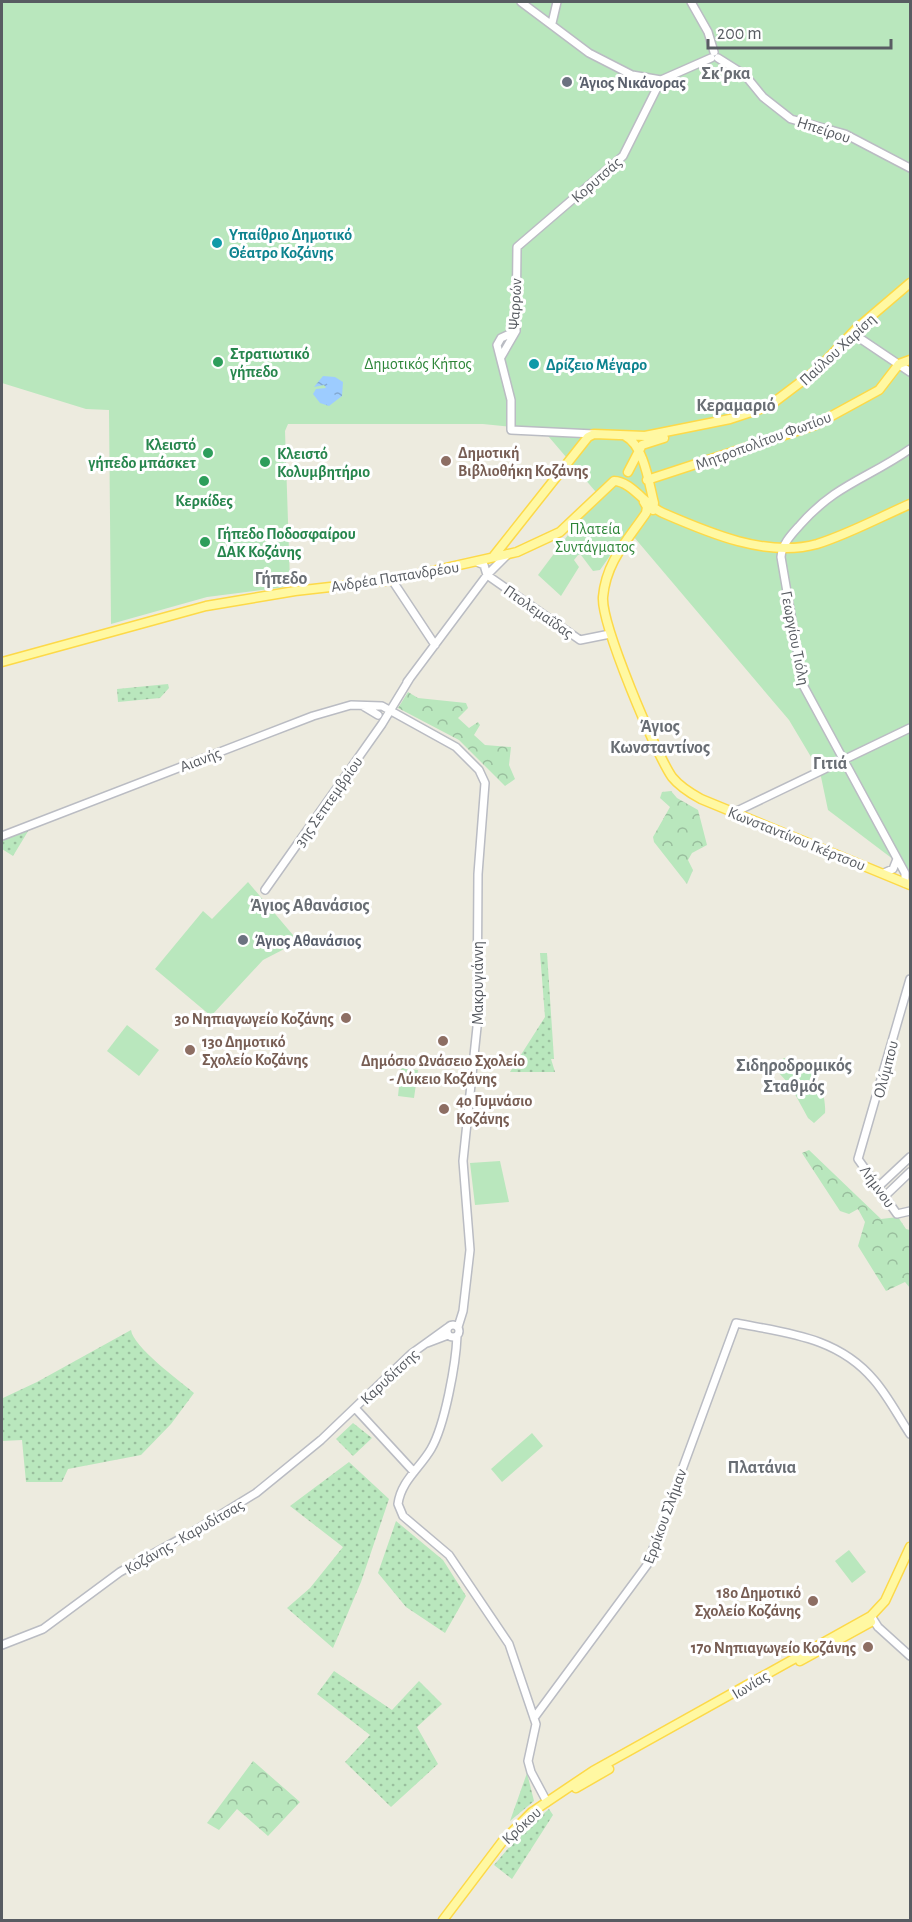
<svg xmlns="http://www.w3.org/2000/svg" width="912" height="1922" viewBox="0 0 912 1922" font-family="'Alegreya Sans',sans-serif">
	<defs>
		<pattern id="grass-dots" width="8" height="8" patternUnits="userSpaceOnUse" patternTransform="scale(1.5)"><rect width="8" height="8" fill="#b9e7bd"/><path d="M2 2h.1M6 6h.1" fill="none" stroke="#99be9d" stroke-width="1.8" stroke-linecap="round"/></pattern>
		<pattern id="forest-crowns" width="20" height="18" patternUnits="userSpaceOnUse" patternTransform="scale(1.5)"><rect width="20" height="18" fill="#b9e7bd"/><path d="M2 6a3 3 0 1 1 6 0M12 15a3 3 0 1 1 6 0" fill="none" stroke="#99be9d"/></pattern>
		<pattern id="water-ripples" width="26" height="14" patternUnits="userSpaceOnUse" patternTransform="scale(1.5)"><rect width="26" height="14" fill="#9dccff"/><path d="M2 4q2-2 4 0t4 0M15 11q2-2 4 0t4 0" fill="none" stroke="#83a9d2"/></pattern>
	</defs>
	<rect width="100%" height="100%" fill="#edebdf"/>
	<path fill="url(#grass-dots)" d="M168 684 169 688 160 698 118 702 117 689Z
		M30 828 13 856 2 849V841Z
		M540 953H547L554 1059H551L555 1072H510L545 1017Z
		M131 1330C133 1347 180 1381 194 1393L171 1424 141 1455 68 1469 62 1482H26L22 1440 2 1441 3 1398 37 1382Z
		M353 1423 372 1438 353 1456 336 1439Z
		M349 1462 389 1499 361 1582 333 1648 287 1608 310 1588 343 1547 290 1506Z
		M396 1521 443 1560 466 1596 445 1633 406 1607 378 1573Z
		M334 1671 392 1710 419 1681 442 1704 417 1727 438 1764 391 1807 345 1762 370 1735 317 1694Z
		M527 1773 534 1801 510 1821Z
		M549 1809 553 1815 512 1879 494 1865 522 1832Z"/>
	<path fill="url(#forest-crowns)" d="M408 692 418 698 466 703 468 708 458 718 469 728 478 722 480 725 474 735 485 745 511 747 509 765 515 779 505 786 459 740 398 708Z
		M671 791 677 798 698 810 707 845 692 853 688 860 693 870 687 884 654 842 653 837 670 807 660 798 662 792Z
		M809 1150 881 1219 898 1217 906 1229 910 1230V1288L905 1282 886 1291 858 1246 865 1222 858 1209 849 1214 840 1211 802 1153Z
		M253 1761 300 1802 268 1836 237 1809 219 1830 207 1823Z"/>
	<path fill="#b9e7bd" d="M2 2H910V872L828 810 820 772 789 720 628 530 600 570 593 571 581 555H578L574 560 579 567 561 596 538 575 577 523 601 498 543 430 483 424H288L285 431 290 582 285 587 207 597 111 624 109 410 86 409 2 383Z
		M248 882 293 935 292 945 263 960 211 1016 155 969 203 911 212 919Z
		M127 1025 159 1050 139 1076 107 1051Z
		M784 1058C810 1061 827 1088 825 1113L814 1123 808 1118 790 1085 778 1072V1063Z
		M401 1068 418 1070 414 1098 398 1096Z
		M500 1161 509 1202 475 1205 470 1163Z
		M532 1433 543 1446 502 1482 491 1469Z
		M849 1550 866 1572 852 1583 835 1561Z"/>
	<path fill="url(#water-ripples)" d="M323 376 335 377 343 382 342 396 329 406 320 403 313 394 316 389 326 388 324 385 314 387Z"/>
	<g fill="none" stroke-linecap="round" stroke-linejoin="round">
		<g stroke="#babcc3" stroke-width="10">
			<path id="minor" d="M521 2 589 53 632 75 661 80
				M691 2 708 32 714 52
				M552 23 557 2
				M718 58 745 75 763 97 791 119 845 134 910 168
				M516 331 501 338 497 345 511 400V430L594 434
				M852 333 910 372
				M501 357 516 331 517 247 623 156 661 80 711 58
				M477 562 484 565 487 575 580 640 610 634
				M392 580 435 645
				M407 682 487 575 508 554
				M363 706 378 715
				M735 812 910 728
				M2 836 313 716 351 705 382 706 456 747 479 770 485 783 478 874 477 1027 463 1161 470 1250 463 1311 458 1327
				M884 873 893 869 897 859
				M905 883V873L803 685 781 557C782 544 791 535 800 525 836 484 869 478 910 449
				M265 890 382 724 410 678
				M910 979 858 1159 897 1214 910 1211
				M878 1187 910 1157
				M885 1196 910 1172
				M447 1331a6 6 0 1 1 12 0a6 6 0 1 1-12 0Z
				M457 1336C456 1363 445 1425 431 1449 420 1468 401 1481 398 1504L403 1516 449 1555 509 1644 536 1724 528 1761 531 1772 547 1802
				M427 1343 448 1335
				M355 1408 414 1472
				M871 1616 878 1627 910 1656
				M2 1645 43 1629 120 1572 191 1533 256 1493 321 1440 411 1354 447 1328
				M534 1718 647 1565 736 1323C787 1333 838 1337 874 1380 888 1396 898 1416 910 1434"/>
		</g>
		<g stroke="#fdd948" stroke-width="11">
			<path id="major" d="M625 436C644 445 649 484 654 503L653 510
				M628 472 642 445 664 438
				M647 480 815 425 879 390 899 364 910 360
				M644 502 647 507 646 513C627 541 606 562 603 597 601 624 655 752 672 777 680 787 690 793 701 799L910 885
				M493 557 588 437 594 434 645 436 730 419 769 406 818 369 856 329 910 283
				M2 662 206 606 295 591 392 580 517 552 560 532 614 481C631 481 646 506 663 513 709 533 767 558 817 544 849 534 880 517 910 504
				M800 1661 871 1622
				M576 1788 609 1769
				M443 1920 502 1842 532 1812 593 1771 871 1616 885 1601 910 1547"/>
		</g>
		<use href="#minor" stroke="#fff" stroke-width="7"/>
		<use href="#major" stroke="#fff8a2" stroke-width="8"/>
	</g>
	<g fill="#6b7280" stroke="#fff" stroke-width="2">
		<circle cx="567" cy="82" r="6"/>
		<circle cx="243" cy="940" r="6"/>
	</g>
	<g fill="#0f9aa8" stroke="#fff" stroke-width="2">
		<circle cx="217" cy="243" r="6"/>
		<circle cx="534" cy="364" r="6"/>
	</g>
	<g fill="#2e9e5b" stroke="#fff" stroke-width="2">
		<circle cx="218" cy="362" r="6"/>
		<circle cx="208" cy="453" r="6"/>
		<circle cx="265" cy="462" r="6"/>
		<circle cx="204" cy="481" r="6"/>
		<circle cx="205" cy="542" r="6"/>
	</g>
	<g fill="#8d6e63" stroke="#fff" stroke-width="2">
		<circle cx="446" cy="461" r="6"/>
		<circle cx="346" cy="1018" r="6"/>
		<circle cx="443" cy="1041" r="6"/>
		<circle cx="190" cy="1050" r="6"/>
		<circle cx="444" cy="1109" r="6"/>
		<circle cx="813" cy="1601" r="6"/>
		<circle cx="868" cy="1647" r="6"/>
	</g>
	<g text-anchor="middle" stroke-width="6" stroke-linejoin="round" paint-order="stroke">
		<g font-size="16" font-weight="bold" fill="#5b616d" stroke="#fff" text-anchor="start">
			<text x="579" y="88">Άγιος Νικάνορας</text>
			<text x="255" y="946">Άγιος Αθανάσιος</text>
		</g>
		<g font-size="16" fill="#585c62" stroke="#fff">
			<text transform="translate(824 129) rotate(18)" y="6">Ηπείρου</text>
			<text transform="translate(596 179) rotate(-41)" y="6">Κορυτσάς</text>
			<text transform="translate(514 304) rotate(-87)" y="6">Ψαρρών</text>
			<text transform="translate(837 349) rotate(-43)" y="6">Παύλου Χαρίση</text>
			<text transform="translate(763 440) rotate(-20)" y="6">Μητροπολίτου Φωτίου</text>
			<text transform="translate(395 576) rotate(-9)" y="6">Ανδρέα Παπανδρέου</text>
			<text transform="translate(539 611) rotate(35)" y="6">Πτολεμαΐδας</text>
			<text transform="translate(796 638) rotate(79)" y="6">Γεωργίου Τιόλη</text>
			<text transform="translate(200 759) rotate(-21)" y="6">Αιανής</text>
			<text transform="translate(328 801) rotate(-55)" y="6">3ης Σεπτεμβρίου</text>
			<text transform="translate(797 838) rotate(22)" y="6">Κωνσταντίνου Γκέρτσου</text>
			<text transform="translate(477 983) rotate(-90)" y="6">Μακρυγιάννη</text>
			<text transform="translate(885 1069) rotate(-75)" y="6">Ολύμπου</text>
			<text transform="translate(878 1186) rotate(54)" y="6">Λήμνου</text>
			<text transform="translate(389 1376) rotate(-43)" y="6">Καρυδίτσης</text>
			<text transform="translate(664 1516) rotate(-70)" y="6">Ερρίκου Σλήμαν</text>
			<text transform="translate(184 1536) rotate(-30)" y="6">Κοζάνης - Καρυδίτσας</text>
			<text transform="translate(750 1684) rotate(-31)" y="6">Ιωνίας</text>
			<text transform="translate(521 1825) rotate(-43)" y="6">Κρόκου</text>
		</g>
		<g font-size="16" font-weight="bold" fill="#0d838f" stroke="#fff" text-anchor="start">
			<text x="229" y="240">Υπαίθριο Δημοτικό<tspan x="229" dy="18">Θέατρο Κοζάνης</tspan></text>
			<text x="546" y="370">Δρίζειο Μέγαρο</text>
		</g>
		<g font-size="16" font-weight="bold" fill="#27864d" stroke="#fff" text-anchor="start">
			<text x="230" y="359">Στρατιωτικό<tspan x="230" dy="18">γήπεδο</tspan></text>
			<text x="196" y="450" text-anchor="end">Κλειστό<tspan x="196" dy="18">γήπεδο μπάσκετ</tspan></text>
			<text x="277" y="459">Κλειστό<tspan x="277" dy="18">Κολυμβητήριο</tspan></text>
			<text x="204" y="506" text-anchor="middle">Κερκίδες</text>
			<text x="217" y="539">Γήπεδο Ποδοσφαίρου<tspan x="217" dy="18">ΔΑΚ Κοζάνης</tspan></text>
		</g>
		<g font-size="16" fill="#2d8538" stroke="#fff">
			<text x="418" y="369">Δημοτικός Κήπος</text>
			<text x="595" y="534">Πλατεία<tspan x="595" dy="18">Συντάγματος</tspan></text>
		</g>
		<g font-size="16" font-weight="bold" fill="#785e54" stroke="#fff" text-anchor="start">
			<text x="458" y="458">Δημοτική<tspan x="458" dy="18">Βιβλιοθήκη Κοζάνης</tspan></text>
			<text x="334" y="1024" text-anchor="end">3ο Νηπιαγωγείο Κοζάνης</text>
			<text x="202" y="1047">13ο Δημοτικό<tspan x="202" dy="18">Σχολείο Κοζάνης</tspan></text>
			<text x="443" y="1066" text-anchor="middle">Δημόσιο Ωνάσειο Σχολείο<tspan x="443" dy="18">- Λύκειο Κοζάνης</tspan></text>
			<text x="456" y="1106">4ο Γυμνάσιο<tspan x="456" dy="18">Κοζάνης</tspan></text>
			<text x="801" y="1598" text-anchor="end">18ο Δημοτικό<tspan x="801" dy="18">Σχολείο Κοζάνης</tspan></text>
			<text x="856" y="1653" text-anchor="end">17ο Νηπιαγωγείο Κοζάνης</text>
		</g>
		<g font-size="18" font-weight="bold" fill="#696e74" stroke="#fff">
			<text x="726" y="79">Σκ'ρκα</text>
			<text x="736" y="411">Κεραμαριό</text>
			<text x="281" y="584">Γήπεδο</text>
			<text x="660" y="732">Άγιος<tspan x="660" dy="21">Κωνσταντίνος</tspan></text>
			<text x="830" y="769">Γιτιά</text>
			<text x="310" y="911">Άγιος Αθανάσιος</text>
			<text x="794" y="1071">Σιδηροδρομικός<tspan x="794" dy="21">Σταθμός</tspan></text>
			<text x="762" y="1473">Πλατάνια</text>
		</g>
	</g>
	<rect width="912" height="1922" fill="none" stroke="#585c62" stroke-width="6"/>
	<path d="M708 39v9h183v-9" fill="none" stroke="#585c62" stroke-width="3"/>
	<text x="717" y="39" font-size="18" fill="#585c62" stroke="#ffffff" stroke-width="4.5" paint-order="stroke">200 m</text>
</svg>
